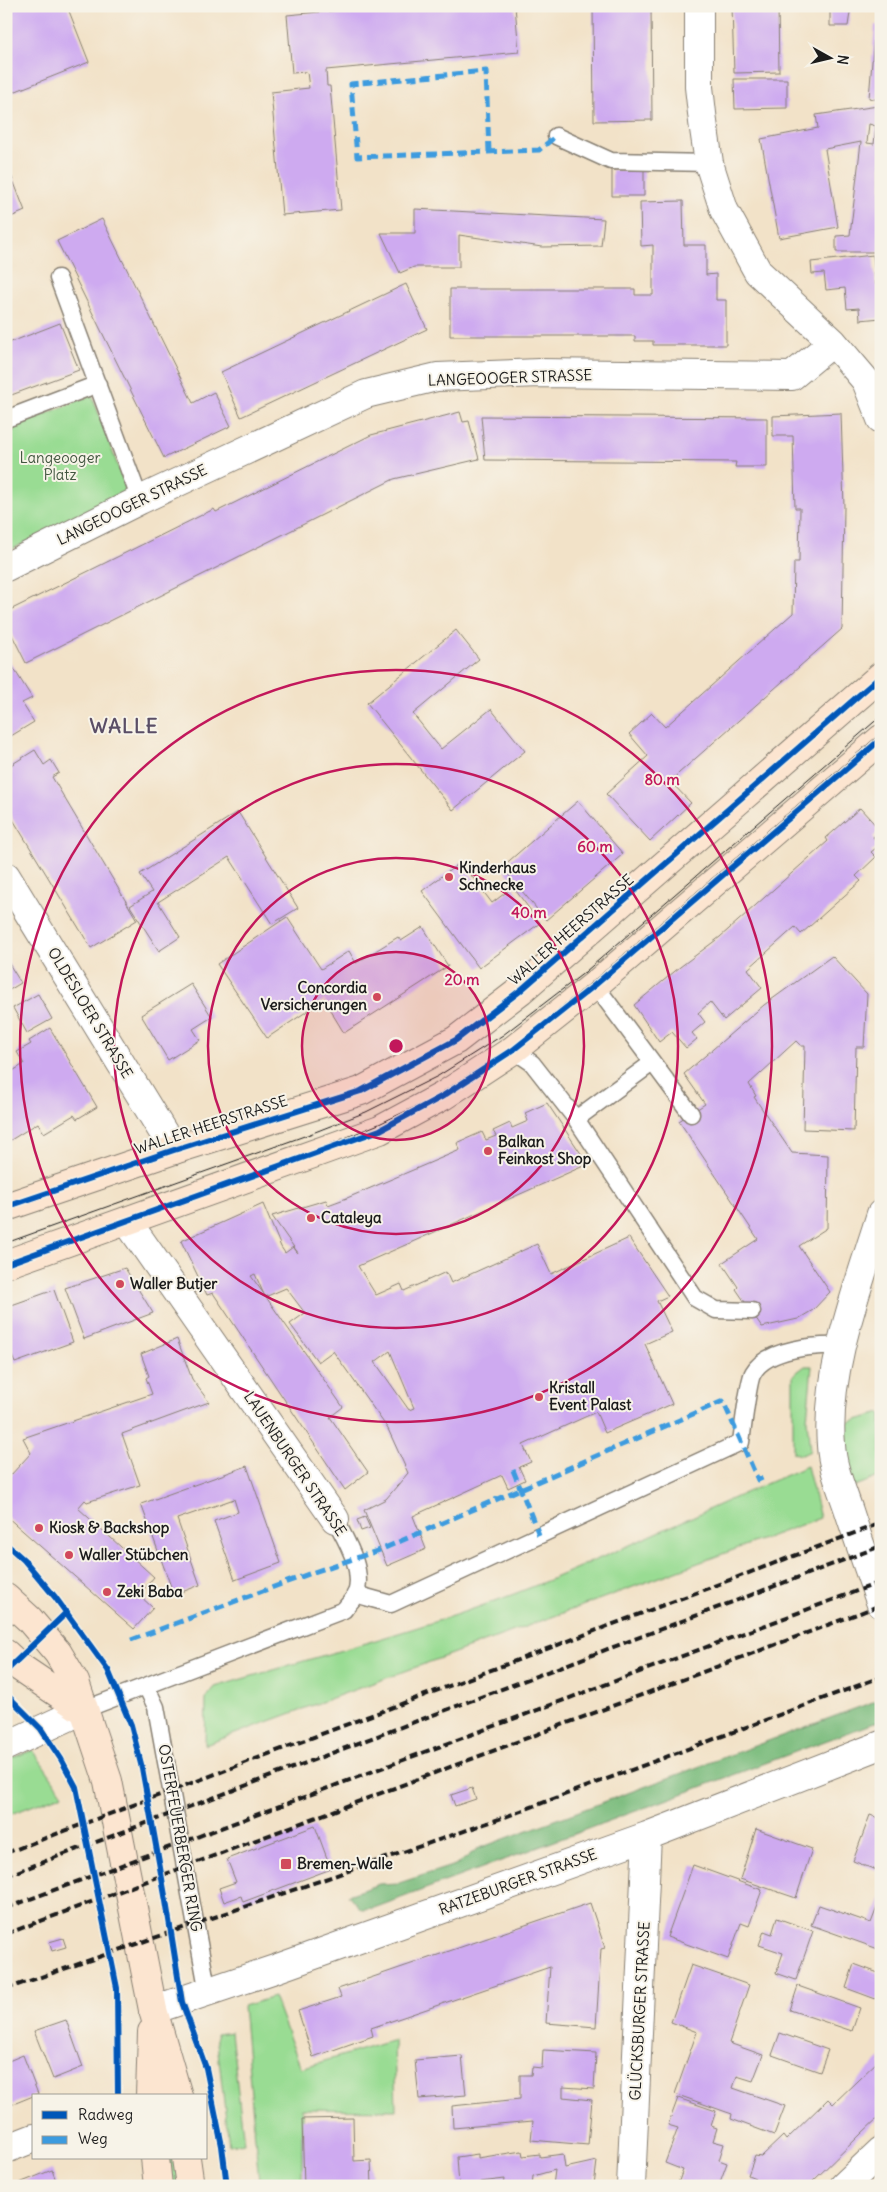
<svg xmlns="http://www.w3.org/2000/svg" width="887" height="2192" viewBox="0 0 887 2192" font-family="Delius,sans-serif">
	<rect width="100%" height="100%" fill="#f7f3e8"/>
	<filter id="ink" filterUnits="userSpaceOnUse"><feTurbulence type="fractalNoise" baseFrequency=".02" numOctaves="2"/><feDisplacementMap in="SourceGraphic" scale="10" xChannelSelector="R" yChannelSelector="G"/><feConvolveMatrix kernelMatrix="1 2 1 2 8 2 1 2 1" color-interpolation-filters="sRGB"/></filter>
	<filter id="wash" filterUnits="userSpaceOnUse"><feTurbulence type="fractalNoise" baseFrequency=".0096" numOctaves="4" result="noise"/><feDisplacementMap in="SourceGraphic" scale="20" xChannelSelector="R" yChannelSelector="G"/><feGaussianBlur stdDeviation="1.12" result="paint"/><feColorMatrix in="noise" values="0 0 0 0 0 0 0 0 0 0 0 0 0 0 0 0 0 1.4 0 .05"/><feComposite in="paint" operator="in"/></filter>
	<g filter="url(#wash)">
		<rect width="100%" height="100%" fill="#f2e2c8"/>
		<path fill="#99dc93" stroke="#5a7c58" d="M92 395 128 494 6 552V430Z
			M805 1366H812L807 1420 810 1451 802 1455 793 1453V1375Z
			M881 1413V1476L845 1490 832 1427Z
			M807 1466 820 1518 205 1745 206 1698 215 1687C331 1652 449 1623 561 1575 644 1540 724 1501 807 1466Z
			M33 1750 63 1794 6 1816V1760Z
			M274 1997 301 2068 394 2040 396 2110 302 2109V2183L259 2182 243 2006Z
			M231 2032 244 2143 229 2145 216 2034Z
			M169 2158H179L182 2186H171Z"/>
		<path fill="#7abc7d" stroke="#4b6c4c" d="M881 1699 879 1721 374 1908 361 1909 348 1895 379 1884 399 1883 458 1864 477 1849Z"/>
		<g id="blocks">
			<path fill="#ceaaf0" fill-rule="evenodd" d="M6 6H67L89 62 6 95Z
				M384 6H515L519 52 326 70 327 86H330L341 210 282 215 271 92 309 88 307 72 292 73 287 15Z
				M593 6H651L652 120 594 121Z
				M732 6H778L779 72 734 73Z
				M830 6H851L848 26H830Z
				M875 25 881 26V252H836V236L850 235 861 142 825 149 838 227 779 238 761 139 818 128 816 115 878 106 879 100 869 98ZM869 124 876 126 874 144 867 143Z
				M734 79H787V108L735 109Z
				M6 162 25 211 6 219Z
				M612 170H644V196H612Z
				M683 201 684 245H706V275L716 274V300H726V345H653V341H635V336H450V289H635V295H653V245L641 246 640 202Z
				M415 209 604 219 601 246 542 247 459 235V267H414L400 273 381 233H415Z
				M102 219 193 403 214 392 231 426 164 458 57 241Z
				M873 255 876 285 881 284V318L860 320 859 308 847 309 845 288 826 290 824 273 812 274 811 262Z
				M406 284 427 329 241 417 221 372Z
				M60 323 79 370 6 397V344Z
				M460 412 463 422 469 421 479 459 394 479 26 663 6 623V612L214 509 216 512 371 435Z
				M841 413 844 507 842 629 670 781 691 803 650 841 606 794 648 756 629 734 652 713 665 727 793 613 794 562H799L800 508H795L793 436H773V416Z
				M481 416 767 418V467H735L736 462 485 460Z
				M456 630 479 659 413 714 441 749 491 709 525 751 453 810 367 703Z
				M6 656 32 698 22 703 34 722 6 739Z
				M35 750 44 765 51 760 59 773 52 777 137 920 91 948 6 808V768Z
				M578 801 623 854 546 920 502 867Z
				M860 808 880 830 873 837 880 845 871 852 876 857 856 876 861 881 801 934 795 927 748 969 762 988 724 1020 710 1002 698 1013 705 1022 692 1033 697 1039 686 1048 672 1032 659 1042 634 1005 680 967 720 937 828 841 826 838Z
				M238 812 298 908 272 924 229 857 158 902 180 937 159 951 130 906 152 892 140 874Z
				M461 862 492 903 513 887 540 923 479 968 422 891Z
				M287 917 321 969 349 951 356 963 398 937 401 941 423 927 448 966 344 1033 324 1000 267 1038 217 964Z
				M832 956 867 994 864 1047H856L854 1131 803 1129 805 1046H801L796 1041 749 1084 756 1096 754 1097 792 1153 828 1155 827 1228 799 1246 830 1292 813 1310 798 1319 762 1327 736 1289 738 1287 722 1263 758 1239 679 1121 705 1104 684 1074 764 1005Z
				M6 959 21 983 6 992Z
				M191 984 212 1017 193 1029 200 1040 168 1060 141 1015Z
				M38 994 52 1019 27 1033 13 1008Z
				M50 1028 97 1107 77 1119 74 1115 44 1133 38 1123 6 1143V1075L24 1064 17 1052 31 1044 29 1041Z
				M547 1103 588 1164 358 1266 376 1295 401 1284 404 1291 446 1272 451 1283 537 1244 551 1274 629 1238 668 1296 657 1301 672 1332 645 1344 672 1404 605 1433 596 1412 523 1445 531 1462 519 1467 525 1480 508 1488 502 1475 413 1516 426 1549 387 1566 364 1510 386 1499 408 1473 388 1429 333 1351 318 1362 290 1324 305 1313 286 1288 265 1297 255 1274 251 1276 266 1297 343 1407 330 1417 368 1472 345 1490 213 1293 207 1295 181 1241 263 1204 281 1247 285 1253 293 1247 298 1253 272 1216 326 1200 328 1205 347 1198 460 1150 457 1143 482 1132 486 1140 496 1136 493 1131 510 1123 512 1128 528 1121 525 1113ZM390 1351 414 1408 409 1410 375 1362Z
				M125 1268 153 1313 84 1339 65 1288Z
				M54 1290 73 1342 15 1363 12 1356 6 1358V1307Z
				M177 1339 192 1379 209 1402 122 1434 140 1485 87 1502 85 1500 78 1508 154 1577 139 1595 153 1608 134 1629 6 1516V1473L10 1476 31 1453 23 1438 152 1394 146 1378 149 1376 141 1354Z
				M247 1466 281 1563 235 1580 214 1521 238 1512 234 1499 177 1519 200 1585 174 1595 141 1504Z
				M365 1517 370 1528 361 1531 357 1520Z
				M472 1788 476 1799 455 1806 451 1795Z
				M870 1815 881 1819V1872L853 1861Z
				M315 1826 331 1869 243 1902 241 1896 224 1902 219 1888 236 1882 227 1859Z
				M756 1829 812 1849 796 1898 740 1879Z
				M693 1865 762 1890 749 1926 741 1923 728 1959 667 1937Z
				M881 1897V1950L811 1925 819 1905 871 1923Z
				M590 1903 605 1948 601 1949 596 2027 546 2023 550 1967 371 2028 373 2036 313 2057 298 2011 341 1997 338 1989Z
				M777 1918 813 1931 796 1980 776 1973 783 1953 759 1945 764 1931 772 1934Z
				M63 1938 66 1947 52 1951 49 1942Z
				M854 1964 881 1974V2001L846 1988Z
				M691 1965 749 1985 729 2043 763 2055 753 2081 737 2076 733 2088 785 2106 774 2135 731 2119 732 2114 675 2094 697 2032 671 2022Z
				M798 1986 860 2008 852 2031 790 2010Z
				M66 2020 83 2067 53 2079 34 2031Z
				M780 2033 828 2050 820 2072 772 2055Z
				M543 2050 596 2053 594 2089 563 2087V2097L592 2100 588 2145 531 2140 533 2121 453 2128 452 2106 520 2099V2075H531L532 2067 542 2068Z
				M23 2055 38 2094 6 2107V2062Z
				M462 2056 466 2095 419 2099 415 2060Z
				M881 2058V2115L861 2134 808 2186H751L755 2178 748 2175 755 2156 761 2157 783 2136 786 2140 828 2099 833 2104Z
				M678 2098 716 2111 711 2126 717 2128 713 2141 724 2144 719 2160 727 2163 720 2182 728 2186H677L683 2170 665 2163 678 2128 668 2125Z
				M353 2118 354 2161 371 2160 372 2186H304L302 2119Z
				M522 2151 523 2156 540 2154V2157L563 2154 565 2168 597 2161 594 2186H553L555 2170 533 2176 532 2186H504L505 2179 480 2182 481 2186H459L457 2157 478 2154V2158Z
				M52 2170 58 2186H12Z"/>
		</g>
	</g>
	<g filter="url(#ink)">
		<use href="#blocks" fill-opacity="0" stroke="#877f72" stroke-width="1"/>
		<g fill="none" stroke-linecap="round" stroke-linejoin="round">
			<g stroke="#877f72" stroke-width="19">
				<path id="service" d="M556 136 611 161 709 163
					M58 278 140 500
					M6 419 98 384
					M595 985 691 1114
					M513 1050 532 1063 576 1119 695 1298 716 1310 752 1311
					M576 1119 652 1063
					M355 1594 391 1604 741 1442C743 1429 748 1381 753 1373 767 1348 816 1345 842 1346
					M146 1686 156 1707 208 1993
					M83 1710 344 1610C347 1605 354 1599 356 1594 364 1568 346 1541 335 1519"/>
			</g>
			<g stroke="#877f72" stroke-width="30">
				<path id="minor" d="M699 6V87L703 122 709 163 724 210 758 272 833 342 866 381 881 419
					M6 567 140 500 366 394 437 377 539 373 792 376 833 342
					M6 876 174 1150
					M881 1214C859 1285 825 1371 831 1445 832 1467 842 1490 849 1511 859 1542 870 1573 881 1604
					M127 1221 335 1519
					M6 1746 83 1710
					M153 2010 275 1969 647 1836 881 1745
					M6 2149 34 2138
					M631 2186 647 1836
					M844 2186 881 2151"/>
			</g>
			<g stroke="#877f72" stroke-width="30">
				<path id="secondary" d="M6 1207 174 1150 361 1091 456 1040 521 990 881 676
					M6 1264 380 1130 443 1096 513 1050 595 985 881 739
					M6 1598 29 1619 58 1653 75 1682 108 1781 153 2010 178 2096
					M6 1654 21 1668 83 1710
					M150 2096 152 2032
					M155 2158 158 2186
					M186 2158 190 2186"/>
			</g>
			<use href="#service" stroke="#fff" stroke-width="16"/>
			<use href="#minor" stroke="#fff" stroke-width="28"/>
			<use href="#secondary" stroke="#fce5d0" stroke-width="28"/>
			<path stroke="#1c1c1c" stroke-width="1" d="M6 1243 310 1134 366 1112 438 1076 503 1035 585 972 881 716
				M6 1261 325 1146 379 1124 431 1099 513 1046 593 981 881 733"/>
			<path stroke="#1c1c1c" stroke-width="4" stroke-dasharray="8 4" stroke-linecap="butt" d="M6 1853 881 1523
				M6 1876 881 1546
				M6 1908 881 1582
				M6 1934 881 1605
				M6 1989 502 1818 881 1677"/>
			<path stroke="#3c9bdf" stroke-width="5" stroke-dasharray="10 5" stroke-linecap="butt" d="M489 152 486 71 351 84 357 157 539 150 556 136
				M513 1470 535 1525
				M536 1527 539 1535
				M131 1640 314 1572 380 1550 723 1401 758 1480 767 1476"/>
			<g stroke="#f7f3e8" stroke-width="9">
				<path id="cycleway" d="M6 1207 174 1150 361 1091 456 1040 521 990 881 676
					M6 1264 380 1130 443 1096 513 1050 595 985 881 739
					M6 1544 24 1560 55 1597 108 1670 131 1725 142 1768 166 1901 182 2002 206 2068 222 2146 227 2186
					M6 1671 67 1612
					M6 1694 41 1729 61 1759 76 1787 117 1988 118 2096"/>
			</g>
			<use href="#cycleway" stroke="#0057b8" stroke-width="6"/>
		</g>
	</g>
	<circle cx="396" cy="1046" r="94" fill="#c2185b" fill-opacity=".12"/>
	<g fill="none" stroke="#c2185b" stroke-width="2.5">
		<circle cx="396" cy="1046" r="94"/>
		<circle cx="396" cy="1046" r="188"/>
		<circle cx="396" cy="1046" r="282"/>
		<circle cx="396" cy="1046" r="376"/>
	</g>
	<g fill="#d1495b" stroke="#f7f3e8" stroke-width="2">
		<circle cx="449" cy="877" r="5"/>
		<circle cx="377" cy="997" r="5"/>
		<circle cx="488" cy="1151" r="5"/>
		<circle cx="311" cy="1218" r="5"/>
		<circle cx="120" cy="1284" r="5"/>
		<circle cx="539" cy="1397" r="5"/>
		<circle cx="39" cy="1528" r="5"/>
		<circle cx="69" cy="1555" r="5"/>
		<circle cx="107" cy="1592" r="5"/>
		<rect x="280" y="1858" width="12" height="12" rx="2.5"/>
	</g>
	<g text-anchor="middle" stroke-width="4" stroke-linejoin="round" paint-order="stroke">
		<g font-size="15" fill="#1c1c1c" stroke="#f7f3e8">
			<text transform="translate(510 378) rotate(-2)" y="5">LANGEOOGER STRASSE</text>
			<text transform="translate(132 505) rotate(-26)" y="5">LANGEOOGER STRASSE</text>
			<text transform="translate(571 930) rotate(-41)" y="5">WALLER HEERSTRASSE</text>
			<text transform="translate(90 1013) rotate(59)" y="5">OLDESLOER STRASSE</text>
			<text transform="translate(211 1125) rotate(-18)" y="5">WALLER HEERSTRASSE</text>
			<text transform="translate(295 1464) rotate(56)" y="5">LAUENBURGER STRASSE</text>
			<text transform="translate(180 1838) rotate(80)" y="5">OSTERFEUERBERGER RING</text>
			<text transform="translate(518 1882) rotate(-20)" y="5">RATZEBURGER STRASSE</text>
			<text transform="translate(640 2011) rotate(-87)" y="5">GLÜCKSBURGER STRASSE</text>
		</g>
		<g font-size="15" fill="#425640" stroke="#f7f3e8">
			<text x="60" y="463">Langeooger<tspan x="60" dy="17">Platz</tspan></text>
		</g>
		<g font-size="15" font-weight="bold" fill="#1c1c1c" stroke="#f7f3e8" text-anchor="start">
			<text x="459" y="873">Kinderhaus<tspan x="459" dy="17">Schnecke</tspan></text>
			<text x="367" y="993" text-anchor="end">Concordia<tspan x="367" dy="17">Versicherungen</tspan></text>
			<text x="498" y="1147">Balkan<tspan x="498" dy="17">Feinkost Shop</tspan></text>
			<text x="321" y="1223">Cataleya</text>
			<text x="130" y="1289">Waller Butjer</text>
			<text x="549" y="1393">Kristall<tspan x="549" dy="17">Event Palast</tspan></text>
			<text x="49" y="1533">Kiosk &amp; Backshop</text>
			<text x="79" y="1560">Waller Stübchen</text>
			<text x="117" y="1597">Zeki Baba</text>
			<text x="297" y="1869">Bremen-Walle</text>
		</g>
		<g font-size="20" font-weight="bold" letter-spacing="1" fill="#5a4e66" stroke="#f7f3e8">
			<text x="124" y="733">WALLE</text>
		</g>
	</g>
	<circle cx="396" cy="1046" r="8" fill="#c2185b" stroke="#f7f3e8" stroke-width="2.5"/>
	<g font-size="15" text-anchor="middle" font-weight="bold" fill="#c2185b" stroke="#f7f3e8" stroke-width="4" stroke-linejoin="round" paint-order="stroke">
		<text x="662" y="785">80 m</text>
		<text x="595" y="852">60 m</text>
		<text x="529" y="918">40 m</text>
		<text x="462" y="985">20 m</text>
	</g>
	<rect width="887" height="2192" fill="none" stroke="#f7f3e8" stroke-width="25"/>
	<rect x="32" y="2094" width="175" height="65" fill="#f7f3e8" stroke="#9f9d96"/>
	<rect x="42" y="2111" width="25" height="8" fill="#0057b8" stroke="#9f9d96"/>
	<text x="78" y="2120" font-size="15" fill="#1c1c1c">Radweg</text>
	<rect x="42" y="2136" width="25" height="8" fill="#3c9bdf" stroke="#9f9d96"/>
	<text x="78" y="2144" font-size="15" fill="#1c1c1c">Weg</text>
	<g transform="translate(830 58) rotate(98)" stroke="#f7f3e8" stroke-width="4" paint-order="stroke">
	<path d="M0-4L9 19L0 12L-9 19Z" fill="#1c1c1c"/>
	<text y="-8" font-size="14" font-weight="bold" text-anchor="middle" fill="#1c1c1c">N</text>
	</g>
</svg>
